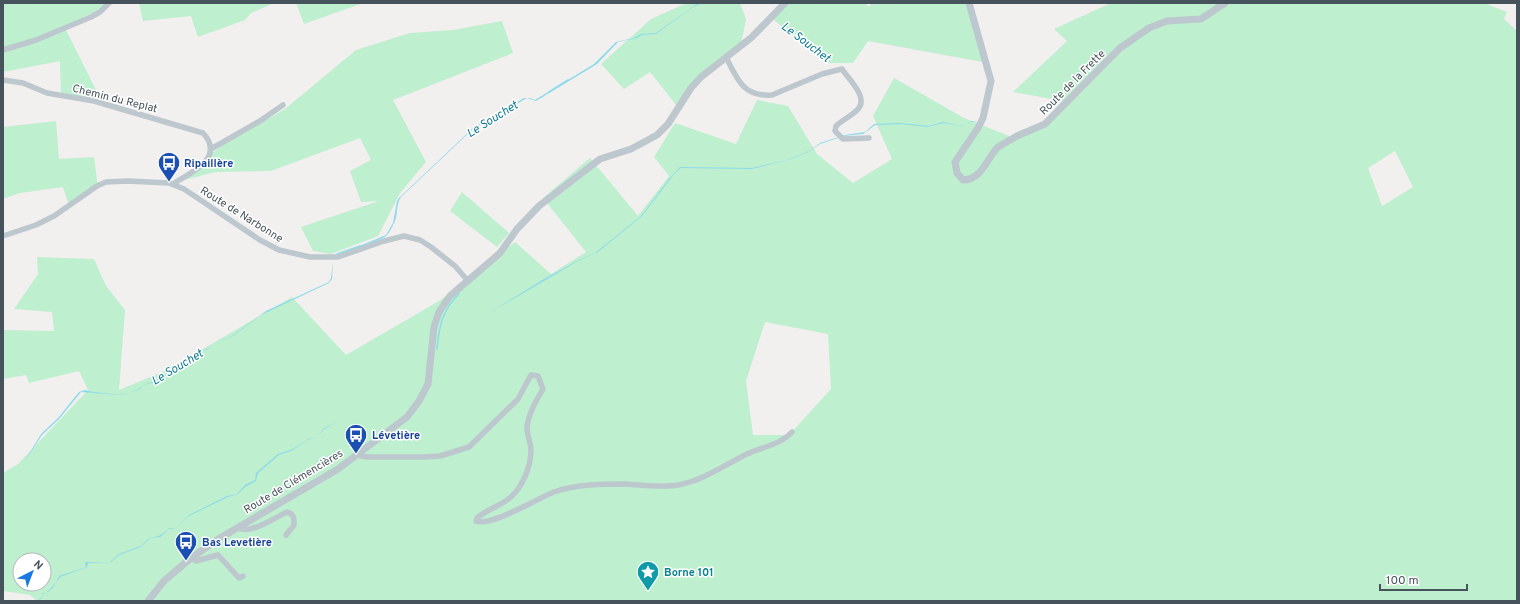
<svg xmlns="http://www.w3.org/2000/svg" width="1520" height="604" viewBox="0 0 1520 604" font-family="Overpass,sans-serif">
	<rect width="100%" height="100%" fill="#f2efef"/>
	<path fill="#beefcf" fill-rule="evenodd" d="M3 3H114L64 26 101 100 61 94 60 61 3 72Z
		M139 3H274L251 13 245 20 198 37 191 16 143 21Z
		M296 3H363L304 24Z
		M687 3H740L746 19 741 44 725 55 677 106 650 72 624 89 601 64 651 19Z
		M783 3H865L869 7 872 3H967L988 63 868 41 853 63H829L770 17Z
		M1111 3H1484L1507 12 1504 19 1517 31V601H37L30 595 3 591V473L18 464 88 390 79 371 29 383 26 375 3 379V330L54 331 52 312 14 309 38 274 37 257 94 259 106 286 125 310 119 390 167 370 292 297 346 355 439 301 515 242 551 274 586 252 543 198 590 158 638 216 669 176 654 157 675 123 736 144 757 100 788 106 817 154 853 183 892 159 873 116 894 78 964 118 1014 138 1043 122 1062 101 1013 92 1067 41 1054 29ZM1395 151 1413 187 1382 206 1368 168ZM765 322 828 334 831 389 789 435H753L746 381ZM20 560H44V584H20Z
		M502 21 513 53 393 100 426 162 400 193 378 236 331 254 313 251 301 227 379 201 361 202 350 171 371 160 360 138 271 171 215 172 177 182 220 147 285 109 356 50 410 33 453 30Z
		M56 121 59 159 94 157 98 188 70 208 63 187 20 193 3 199V127Z
		M462 192 509 233 497 247 450 211Z"/>
	<path fill="#8cdbeb" d="M698 3H702L693 7 656 34 642 35 637 38 618 42 597 64 536 101 527 98 473 129 401 197C396 204 398 213 395 221 393 225 390 232 387 235 382 241 349 251 340 254L386 235 393 223 397 201 399 198 473 128 524 98H530L535 100 594 64 616 42 634 38 641 34 656 33Z
		M971 121H979L970 122 960 126 944 123 927 127 901 124 875 125 863 134 844 136 820 144 808 152 788 160 752 169 681 168 675 173 642 216 598 252 578 261 489 313 544 279 579 260 595 253 641 216 669 179 680 167 752 168 787 160 809 151 820 143 845 135 865 132 874 124 900 123 929 126 943 122 961 126Z
		M333 261 332 279 329 283 261 315 233 336 214 345 209 349 201 351 194 358 161 378 158 381 144 385 139 390 120 395 81 392 59 419 42 435 23 464 13 473 3 478 13 473 23 464 41 434 58 418 79 392 85 390 93 392 122 395 137 390 148 383 157 381 161 377 194 358 200 351 210 348 214 345 232 336 266 311 329 282 331 278Z
		M338 421 323 430 317 437 307 440 293 450 279 455 258 473 256 481 245 487 238 494 228 497 189 516 176 528 169 529 160 537 150 538 141 547 119 555 111 562 88 563 87 567 60 577C56 583 51 593 43 594L42 598 36 601 42 597 43 593H46L56 583 59 576 86 567 85 562H110L119 554 141 546 149 538 159 536 170 528H176L189 515 227 496 237 494 245 485 255 480 256 473 278 454 293 449 308 439 317 437 323 429Z"/>
	<g fill="none" stroke-linecap="round" stroke-linejoin="round">
		<path stroke="#8cdbeb" stroke-width="1.5" d="M549 92 568 80
			M337 254 360 246
			M437 349C439 327 442 310 459 294"/>
		<path stroke="#bdc7ce" stroke-width="5.5" d="M3 50 36 40 91 17 100 12 109 3
			M726 57C737 79 743 97 772 95L822 74 842 69C849 80 871 99 856 111 850 117 842 120 836 126L835 131 843 139 869 138
			M3 80 23 83 47 93 94 101 203 133C226 158 191 172 173 184
			M211 149 260 121 283 105
			M3 236 36 225 54 216 97 186 106 182 128 181 169 183 184 189 260 240 279 250 310 257H338L384 241 404 236 420 240 431 247 455 266 468 281
			M356 455 367 457H424L440 456 469 447 518 399 531 375 538 376 543 389C536 401 528 414 527 428 527 436 531 443 531 450 531 466 523 486 511 497 501 506 487 509 477 518L476 521C491 527 538 498 554 492 576 484 604 484 626 484 643 485 661 488 678 485 704 480 723 466 747 454 762 447 780 445 792 432
			M238 528C252 534 274 518 287 512 294 514 294 518 294 525L286 535
			M191 558 196 561 218 555 239 578 243 576"/>
		<path stroke="#bdc7ce" stroke-width="7" d="M969 3 991 81 983 118 978 128 955 162 957 173 963 180C982 180 987 158 998 147L1017 136 1045 124 1120 48 1149 28 1167 21 1201 19 1225 3
			M148 601 164 581 191 558 220 538 338 469 407 417 419 401 428 384 434 327 439 312 450 296 500 253 517 229 539 206 600 159 631 149 657 135 668 124 691 88 701 77 752 37 785 3"/>
	</g>
	<defs>
		<g id="bus-pin" transform="scale(1.15)"><path d="M0 17L-7.5 6A9.5 9.5 0 1 1 7.5 6Z" fill="#1a4fb4" stroke="#fff"/><path d="M-5-6H5V4H4V6H2V4H-2V6H-4V4H-5ZM-3.5-4V0h7V-4ZM-3.5 1.2v1.5H-2V1.2ZM2 1.2v1.5H3.5V1.2Z" fill="#fff"/></g>
		<g id="sight-pin" transform="scale(1.15)"><path d="M0 17L-7.5 6A9.5 9.5 0 1 1 7.5 6Z" fill="#0f9aa8" stroke="#fff"/><path d="M0-6L1.8-2.2L6-1.7L2.9 1.2L3.7 5.4L0 3.3L-3.7 5.4L-2.9 1.2L-6-1.7L-1.8-2.2Z" fill="#fff"/></g>
	</defs>
	<g fill-rule="evenodd">
		<use href="#bus-pin" x="169" y="163"/>
		<use href="#bus-pin" x="356" y="435"/>
		<use href="#bus-pin" x="186" y="542"/>
		<use href="#sight-pin" x="648" y="572"/>
	</g>
	<g text-anchor="middle" stroke-width="3" stroke-linejoin="round" paint-order="stroke">
		<g font-size="11" fill="#47535c" stroke="#fff">
			<text transform="translate(1072 82) rotate(-45)" y="4">Route de la Frette</text>
			<text transform="translate(115 98) rotate(14)" y="4">Chemin du Replat</text>
			<text transform="translate(242 214) rotate(32)" y="4">Route de Narbonne</text>
			<text transform="translate(293 481) rotate(-31)" y="4">Route de Clémencières</text>
		</g>
		<g font-size="11" font-weight="bold" fill="#164399" stroke="#fff" text-anchor="start">
			<text x="184" y="167">Ripaillère</text>
			<text x="372" y="439">Lévetière</text>
			<text x="202" y="546">Bas Levetière</text>
		</g>
		<g font-size="11" font-weight="bold" fill="#0d838f" stroke="#fff" text-anchor="start">
			<text x="664" y="576">Borne 101</text>
		</g>
		<g font-size="12" font-style="italic" fill="#0e7b92" stroke="#fff">
			<text transform="translate(806 42) rotate(37)" y="4">Le Souchet</text>
			<text transform="translate(492 119) rotate(-32)" y="4">Le Souchet</text>
			<text transform="translate(177 367) rotate(-31)" y="4">Le Souchet</text>
		</g>
	</g>
	<rect width="1520" height="604" fill="none" stroke="#47535c" stroke-width="8"/>
	<g transform="translate(32 572) rotate(42)"><circle r="19" fill="#ffffff" stroke="#b5babe"/>
	<path d="M0-3L7 15L0 10L-7 15Z" fill="#1b78e0"/>
	<text y="-6" font-size="11" font-weight="bold" text-anchor="middle" fill="#47535c">N</text>
	</g>
	<path d="M1380 584v6h87v-6" fill="none" stroke="#47535c" stroke-width="2"/>
	<text x="1386" y="584" font-size="12" fill="#47535c" stroke="#ffffff" stroke-width="3" paint-order="stroke">100 m</text>
</svg>
